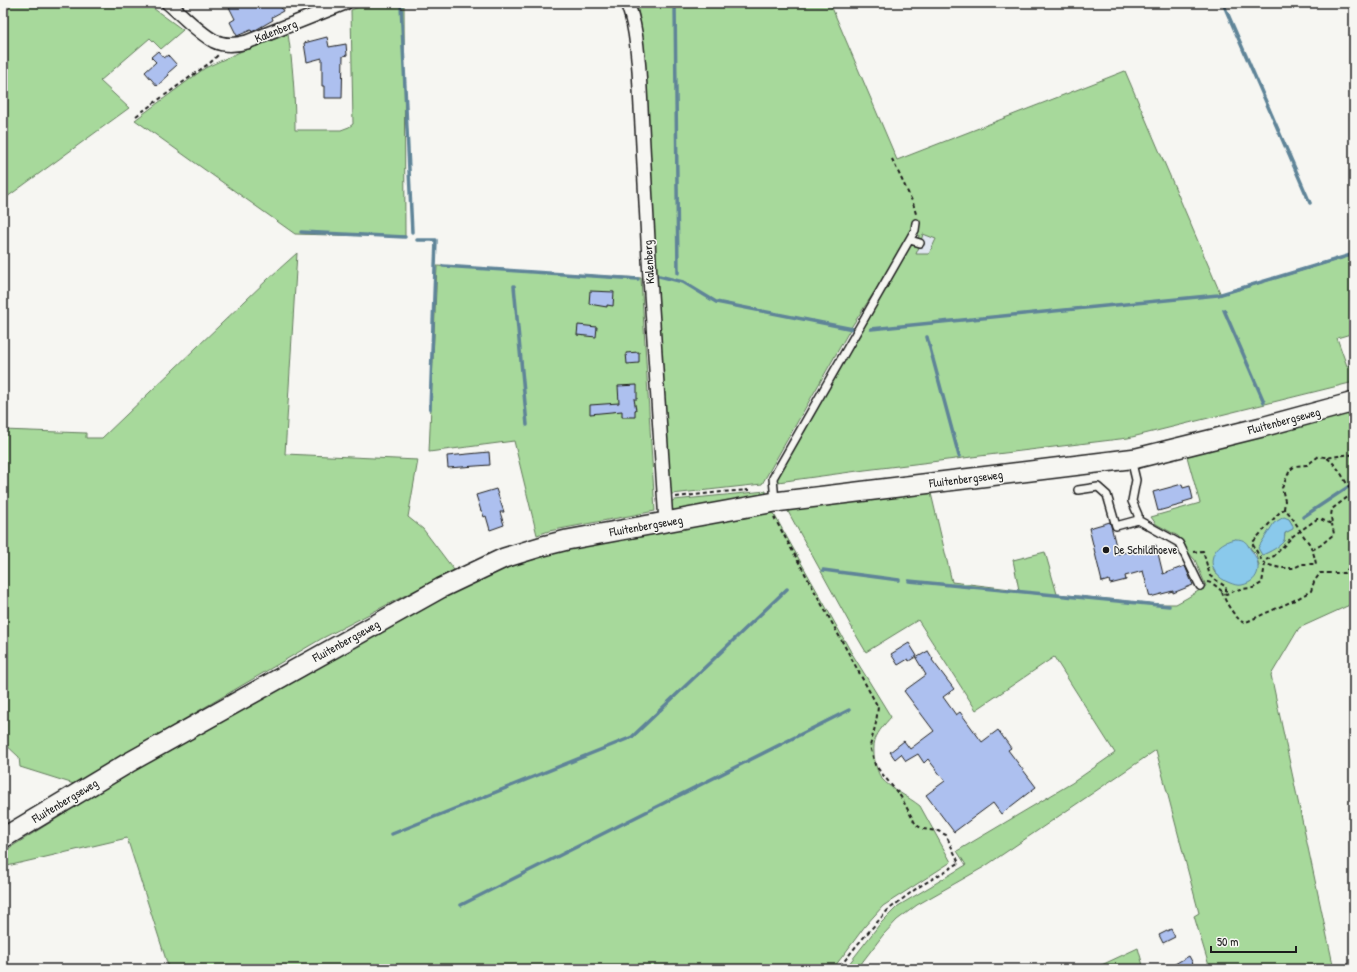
<svg xmlns="http://www.w3.org/2000/svg" width="1357" height="972" viewBox="0 0 1357 972" font-family="'Patrick Hand',sans-serif">
	<rect width="100%" height="100%" fill="#f6f6f2"/>
	<filter id="ink" filterUnits="userSpaceOnUse"><feTurbulence type="fractalNoise" baseFrequency=".025" numOctaves="2"/><feDisplacementMap in="SourceGraphic" scale="8" xChannelSelector="R" yChannelSelector="G"/><feConvolveMatrix kernelMatrix="1 2 1 2 8 2 1 2 1" color-interpolation-filters="sRGB"/></filter>
	<g filter="url(#ink)">
		<path fill="#e0e6f1" d="M923 234 935 239 929 255 916 253Z"/>
		<path fill="#a7d99b" stroke="#627a5c" fill-rule="evenodd" d="M3 3H146L183 30 161 49 150 38 100 81 129 108 3 200Z
			M369 3H404L405 237 295 234 135 120 205 68 242 51 288 34C293 66 295 98 295 130H341L349 127 353 124 351 10Z
			M637 3H830L897 160 1125 71 1221 295 1354 255V294L1352 296 1354 306V333L1337 338 1347 366 1354 365V382L1128 438 865 470 778 482 777 478 782 468 911 244 919 247 916 254H929L936 239 923 234 921 241H918L919 235H917L919 231 916 228 852 326 762 484 672 494 668 492 647 107 641 27Z
			M297 253 285 454 418 460 408 517 423 529 454 570 321 639 74 784 20 767 19 757 3 742V430L86 433V438H102L268 279Z
			M437 266 641 278 655 511 549 531 537 535 514 441 429 452Z
			M1354 408V603L1299 628 1271 675 1334 969H1210L1194 916 1199 913 1156 750 984 867 917 905 897 920 883 935 857 969H845L879 925 898 906 966 865 957 851 1072 783 1115 753 1054 657 976 710 918 620 866 652 856 635 785 506 930 489 952 582 1019 590 1013 560 1045 552 1057 594 1158 604H1176L1187 598 1206 586 1195 560 1187 551 1178 536 1156 524 1151 517 1200 503 1186 453ZM1289 519 1292 524V529L1285 533 1284 541 1270 551 1264 554C1267 530 1266 529 1289 519ZM1235 539 1250 547 1251 549 1256 554 1259 566 1219 576 1215 573 1213 569Z
			M766 491V494L674 511 671 508 669 503 674 500Z
			M769 509 775 516 851 652 891 717C885 724 878 731 875 740 872 750 875 770 882 779 891 789 909 797 920 806L951 862 883 906 865 926 845 953 835 966 830 969H169L127 838 3 867V852L168 749 428 602 534 555Z
			M1138 948 1144 969H1093Z"/>
		<path fill="#8ac9eb" stroke="#5e8498" d="M1284 517 1289 519 1293 526V529L1285 533C1284 535 1285 538 1284 540 1283 545 1268 553 1262 555L1258 548 1274 523Z
			M1235 539C1246 539 1246 543 1251 550 1262 563 1261 581 1242 585 1237 586 1233 584 1230 583 1203 573 1208 544 1235 539Z"/>
		<g fill="none" stroke-linecap="round" stroke-linejoin="round">
			<path stroke="#5e8498" stroke-width="3.5" d="M675 3 678 273
				M1223 3 1310 203
				M401 5 412 232
				M301 232 405 237
				M417 240H436L430 409
				M443 266 638 279
				M659 276 683 282 716 302 853 329
				M514 286 527 425
				M1224 310 1264 402
				M871 329 1218 295 1354 254
				M927 337 959 456
				M1303 517 1354 483
				M823 570 899 580
				M909 581 1169 606
				M392 834 632 737 787 589
				M461 905 849 710"/>
		</g>
		<path fill="#adc0ef" stroke="#1c1c1c" d="M227 3H279L283 11 272 17 273 20 252 32 251 30 237 36 230 22 235 19Z
			M327 37 329 47 346 44 347 55 343 56 342 98H324V86H322V58L307 62 304 43Z
			M158 51 164 58 168 55 177 65 168 73 169 75 157 86 145 72 156 62 151 57Z
			M590 291 614 292 613 306 607 305V307L589 304Z
			M578 325 597 327 596 337 577 335Z
			M639 352V363L627 364 626 353Z
			M637 385V399H634L636 410H635V417H622V411L590 414V405L619 403 618 386Z
			M489 452 490 465 448 468 447 456Z
			M1182 484 1183 488 1190 486 1193 499 1183 502 1184 504 1158 511 1153 492Z
			M496 489 504 512H500L504 525 490 530 486 516 484 517 482 511H481L476 495Z
			M1110 522 1118 554 1156 545 1163 574 1185 566 1193 585 1173 593V591L1150 597 1143 571 1125 576 1126 580 1110 584 1109 580 1102 582 1089 528Z
			M909 643 917 656 909 661 908 659 898 665 891 654Z
			M928 651 933 659 932 660 954 689 943 697 956 715 960 712 982 742 998 730 1011 748 1008 750 1036 787 1001 814 993 803 954 832 926 795 945 781 928 759 924 763 918 754 906 761 901 754 895 759 890 752 904 741 910 749 934 731 904 691 926 675 916 658Z
			M1171 929 1175 937 1163 943 1159 935Z
			M1189 956 1196 969H1166Z"/>
		<g fill="none" stroke-linecap="round" stroke-linejoin="round">
			<g stroke="#1c1c1c" stroke-width="10">
				<path id="lane" d="M910 240 920 243
					M1131 459 1136 480 1132 501 1138 515V520
					M1078 490 1098 487 1107 495 1116 526 1138 520 1179 543 1200 586
					M775 501 773 478 915 230 916 223"/>
			</g>
			<g stroke="#1c1c1c" stroke-width="16">
				<path id="street" d="M168 3C181 14 199 33 214 41 224 46 236 45 247 42L345 3
					M627 3C636 25 637 47 639 70L650 278 666 522"/>
			</g>
			<g stroke="#1c1c1c" stroke-width="22">
				<path id="secondary" d="M3 838 128 763 441 588 504 558 543 546 567 540 775 502 1137 458 1262 427 1354 402"/>
			</g>
			<path stroke="#1c1c1c" stroke-width="2" stroke-dasharray="4 3" stroke-linecap="butt" d="M136 116 211 62 218 55
				M892 159 913 203 916 214
				M1327 458C1342 469 1343 481 1354 494
				M676 497 722 492 749 490
				M1284 509 1285 501 1282 488 1290 470 1295 466 1307 465 1319 456C1333 460 1341 453 1354 455
				M774 517 878 707 876 723 870 746 875 765 901 797 916 825 923 829 938 831 946 835 959 863 917 888 888 910 857 945 838 969
				M1312 550 1321 545 1334 534 1332 524
				M1193 552 1203 551 1210 576 1226 587V593
				M1207 582C1215 583 1219 590 1226 594L1240 589 1253 588 1262 583 1265 564 1280 568H1294L1302 564H1316C1315 558 1313 551 1310 545 1308 541 1304 537 1301 532 1296 524 1292 515 1284 509L1279 513 1252 543 1262 561 1265 564 1266 560 1274 556 1293 536 1317 519H1320L1332 524 1331 516 1332 509 1349 496 1354 495
				M1222 592C1225 602 1235 618 1244 623L1297 599 1311 591 1314 582 1320 573H1344L1354 563"/>
			<use href="#lane" stroke="#f6f6f2" stroke-width="7"/>
			<use href="#street" stroke="#f6f6f2" stroke-width="13"/>
			<use href="#secondary" stroke="#f6f6f2" stroke-width="19"/>
		</g>
	</g>
	<circle fill="#1c1c1c" stroke="#f6f6f2" stroke-width="1.5" cx="1106" cy="550" r="4"/>
	<g text-anchor="middle" stroke-width="3" stroke-linejoin="round" paint-order="stroke">
		<g font-size="12" fill="#1c1c1c" stroke="#f6f6f2">
			<text transform="translate(276 31) rotate(-21)" y="4">Kalenberg</text>
			<text transform="translate(649 262) rotate(-93)" y="4">Kalenberg</text>
			<text transform="translate(1284 421) rotate(-15)" y="4">Fluitenbergseweg</text>
			<text transform="translate(966 479) rotate(-7)" y="4">Fluitenbergseweg</text>
			<text transform="translate(646 526) rotate(-10)" y="4">Fluitenbergseweg</text>
			<text transform="translate(346 641) rotate(-29)" y="4">Fluitenbergseweg</text>
			<text transform="translate(65 801) rotate(-31)" y="4">Fluitenbergseweg</text>
		</g>
		<g font-size="12" fill="#1c1c1c" stroke="#f6f6f2" text-anchor="start">
			<text x="1114" y="554">De Schildhoeve</text>
		</g>
	</g>
	<rect width="1357" height="972" fill="none" stroke="#f6f6f2" stroke-width="16"/>
	<rect x="8" y="8" width="1341" height="956" fill="none" stroke="#1c1c1c" stroke-width="1.5" filter="url(#ink)"/>
	<path d="M1211 946v6h85v-6" fill="none" stroke="#1c1c1c" stroke-width="2"/>
	<text x="1217" y="946" font-size="12" fill="#1c1c1c" stroke="#f6f6f2" stroke-width="3" paint-order="stroke">50 m</text>
</svg>
